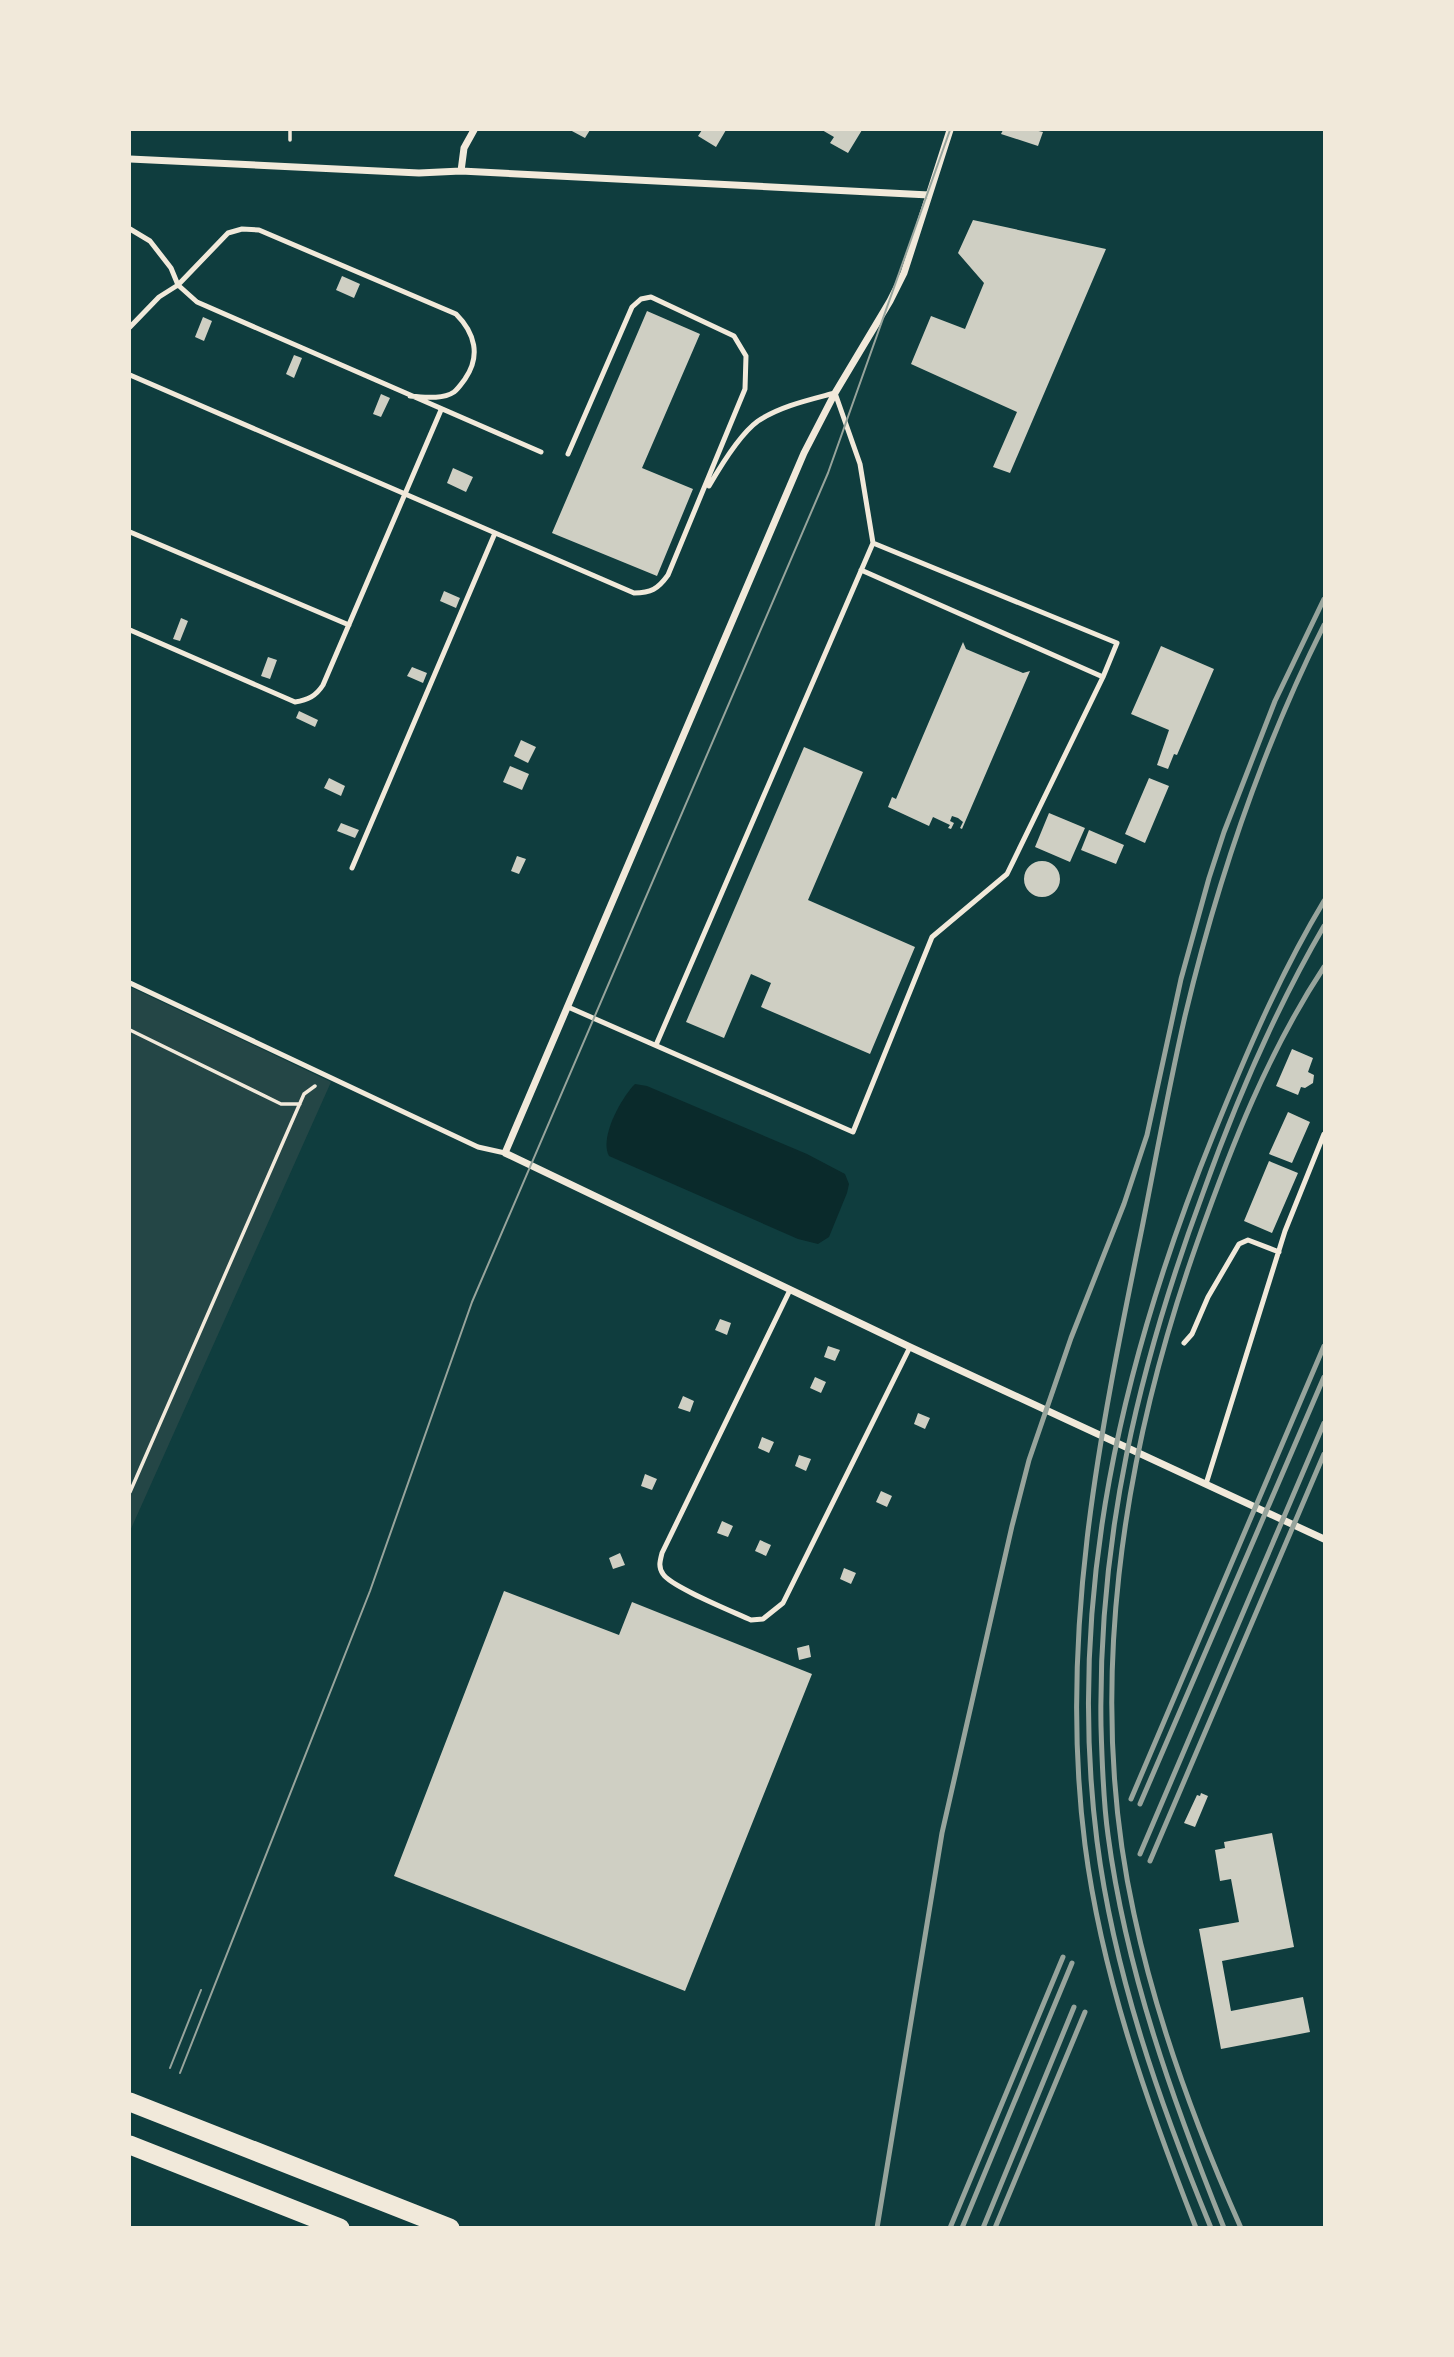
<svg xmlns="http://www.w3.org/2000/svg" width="1454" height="2357" viewBox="0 0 1454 2357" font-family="Cabin,sans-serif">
	<rect width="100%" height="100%" fill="#0f3d3e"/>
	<path fill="#244646" d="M130 987 331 1082 130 1531Z"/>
	<path fill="#0a2a2b" d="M635 1084 647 1086 807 1154 845 1174 849 1184 847 1193 829 1237 818 1244 798 1239 609 1156C599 1138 621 1098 635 1084Z"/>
	<path fill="#cfcfc3" d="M570 130H590L585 138Z
		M702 130H726L716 147 698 136Z
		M822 130H862L848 153 830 143 834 137Z
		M1003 130H1034L1043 132 1038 146 1001 134Z
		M973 220 1106 249 1010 473 993 467 1017 412 911 364 931 316 965 329 984 283 958 253Z
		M342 276 360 284 354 298 336 290Z
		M647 311 700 334 642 468 693 489 657 576 552 533Z
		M203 317 212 321 204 341 195 337Z
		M294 355 302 358 294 378 286 374Z
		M381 394 390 398 381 417 373 414Z
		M453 468 473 477 466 492 447 483Z
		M444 591 460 598 456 608 440 601Z
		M181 618 188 621 180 641 173 639Z
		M963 642 966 649 1023 673 1030 671 962 829 960 828 963 822 958 818 952 816 950 821 954 823 951 829 948 828 950 825 933 817 929 826 888 807 892 797 896 799Z
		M1161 646 1214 669 1177 755 1174 754 1168 769 1157 765 1169 730 1131 714Z
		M268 657 277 660 270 679 261 676Z
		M412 667 427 673 423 683 407 676Z
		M299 711 318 720 315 727 296 718Z
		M521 740 536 747 528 763 514 756Z
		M804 747 863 772 808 900 915 947 870 1054 761 1007 771 983 751 974 724 1038 686 1022Z
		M510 766 529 774 522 790 503 782Z
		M329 778 345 786 341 796 324 788Z
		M1149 778 1169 786 1145 843 1125 834Z
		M1049 813 1085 828 1070 862 1035 847Z
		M341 823 359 830 355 838 337 831Z
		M1089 830 1124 845 1116 864 1081 850Z
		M517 856 526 859 519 874 511 871Z
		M1024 879a18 18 0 1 1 36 0a18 18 0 1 1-36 0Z
		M1292 1049 1313 1058 1308 1072 1314 1075 1313 1083 1305 1088 1301 1087 1298 1095 1276 1086Z
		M1288 1112 1310 1122 1292 1163 1269 1154Z
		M1269 1161 1298 1173 1272 1233 1244 1221Z
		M720 1319 731 1323 727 1335 715 1330Z
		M828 1346 840 1350 835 1361 824 1357Z
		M815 1377 826 1382 821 1393 810 1388Z
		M683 1396 694 1401 690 1412 678 1408Z
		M918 1413 930 1418 925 1429 914 1424Z
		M762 1437 774 1442 769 1453 758 1448Z
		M799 1455 811 1459 806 1471 795 1466Z
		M645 1474 657 1479 652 1490 641 1486Z
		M881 1491 892 1496 887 1507 876 1502Z
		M722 1521 733 1526 728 1537 717 1533Z
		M760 1540 771 1545 766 1556 755 1551Z
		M620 1553 625 1565 613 1569 609 1558Z
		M844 1568 856 1573 851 1584 840 1579Z
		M504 1591 619 1635 632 1602 812 1674 685 1991 394 1876Z
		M809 1645 811 1657 799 1660 797 1648Z
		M1201 1793 1208 1796 1195 1827 1184 1823 1197 1795 1200 1796Z
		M1272 1833 1294 1947 1222 1961 1231 2011 1303 1997 1310 2032 1221 2049 1199 1929 1239 1922 1231 1879 1220 1881 1215 1850 1225 1848 1224 1842Z"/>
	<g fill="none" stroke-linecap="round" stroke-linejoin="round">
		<path stroke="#f1e9da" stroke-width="3.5" d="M290 140V130
			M130 1030 281 1104H300
			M130 1492 304 1094 315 1086"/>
		<path stroke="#f1e9da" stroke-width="5" d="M130 229 150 241 171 268 178 285 197 302 541 452
			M130 327 159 297 178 285 228 233 242 229 259 230 456 314C475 333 481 356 465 379 462 383 458 389 454 392 442 400 424 397 410 396
			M130 375 634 593C651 593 658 589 668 575L745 389 746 356 734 336 651 297 641 299 632 307 568 454
			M130 532 349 625
			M861 570 1103 677 1117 643 873 543
			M130 630 295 702C308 700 316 696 323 685L441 410
			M352 868 495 533
			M130 983 478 1147 505 1153
			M568 1007 853 1132 932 937 1007 874 1103 677
			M656 1045 873 543 860 464 835 393C809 400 781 406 758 421 740 434 720 467 709 486
			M790 1290 662 1553C660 1561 658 1567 663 1574 671 1587 734 1612 751 1620L763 1619 783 1603 910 1347
			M1184 1343 1192 1334 1208 1297 1239 1244 1248 1240 1279 1252
			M1206 1484 1285 1231 1324 1134"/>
		<path stroke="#f1e9da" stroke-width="7" d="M950 130 904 273 890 301 835 393 804 453 505 1153 910 1347 1324 1539
			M130 159 419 173 461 171 929 195
			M461 171 464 148 474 130"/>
		<path stroke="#f1e9da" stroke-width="19" d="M130 2102 450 2228
			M130 2145 340 2228"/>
		<path stroke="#97a49c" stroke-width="2" d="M170 2068 201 1990
			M180 2073 370 1591 472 1302 828 473 950 130"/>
		<path stroke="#97a49c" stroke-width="5" d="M1131 1799 1324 1346
			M1140 1804 1324 1377
			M1140 1854 1324 1423
			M1150 1861 1324 1454
			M877 2228 942 1833 1012 1526 1029 1460 1071 1338 1124 1204 1147 1135 1181 979 1209 878 1224 832 1275 701 1324 599
			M950 2228 1063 1957
			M962 2228 1072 1963
			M983 2228 1074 2007
			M995 2228 1085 2012
			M1196 2228C1148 2105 1102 1977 1085 1845 1058 1634 1100 1433 1142 1228 1156 1157 1169 1086 1185 1016 1217 882 1262 749 1324 625
			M1211 2228C1160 2104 1114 1974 1097 1841 1066 1595 1122 1360 1214 1133 1246 1054 1280 974 1324 901
			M1224 2228C1173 2101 1126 1971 1108 1835 1103 1799 1102 1762 1101 1726 1098 1538 1138 1368 1203 1193 1236 1101 1275 1010 1324 926
			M1241 2228C1196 2127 1157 2022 1134 1914 1085 1691 1122 1455 1197 1243 1231 1147 1268 1052 1324 967"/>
	</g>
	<rect width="1454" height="2357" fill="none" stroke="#f1e9da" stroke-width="262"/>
</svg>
